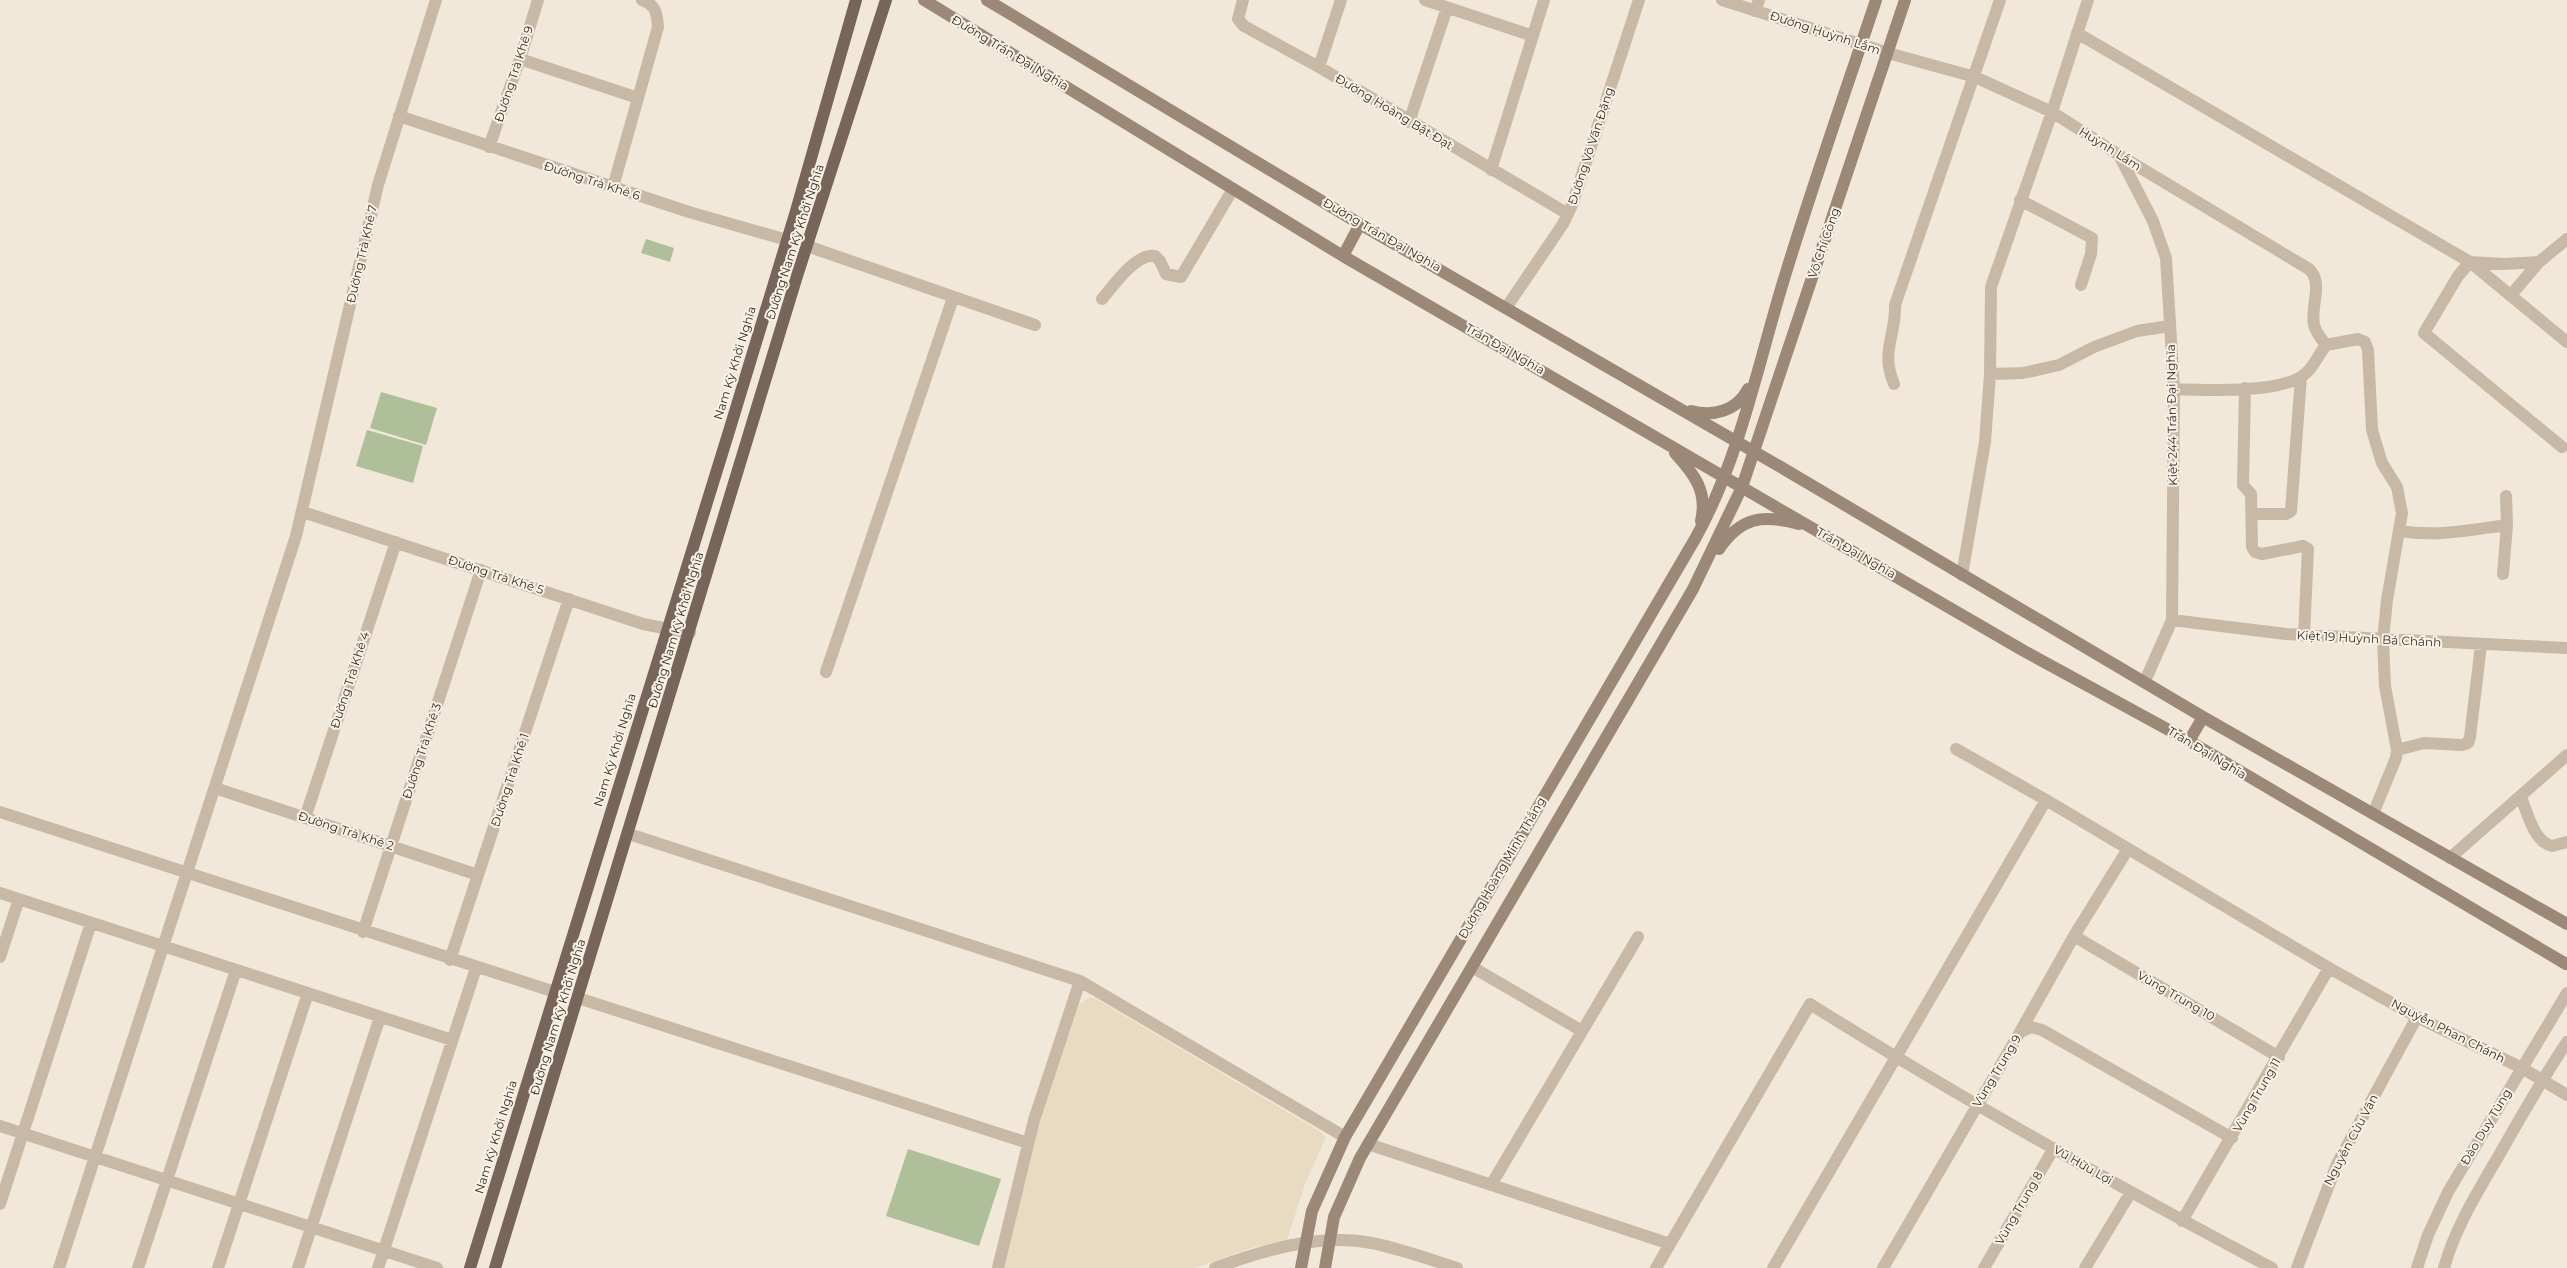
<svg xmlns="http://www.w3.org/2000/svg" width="2567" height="1268" viewBox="0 0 2567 1268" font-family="Montserrat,sans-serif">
	<rect width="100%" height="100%" fill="#f1e8d9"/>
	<path fill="#afbf9a" d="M646 239 674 248 670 262 641 253Z
		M381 392 437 408 426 445 370 428Z
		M367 430 423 446 413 483 356 466Z
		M908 1149 1001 1179 979 1246 886 1216Z"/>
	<path fill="#e9dbc1" d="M1090 997 1098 1000 1321 1132 1326 1137 1305 1184 1287 1240 1251 1248 1194 1268H1004L1041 1117 1079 1004Z"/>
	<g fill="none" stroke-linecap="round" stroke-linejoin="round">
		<path stroke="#c8b9a6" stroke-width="12" d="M1243 0 1238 19 1244 26 1319 67 1568 214
			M1425 0 1533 36
			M1755 11 1759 0
			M2077 33 2470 262 2567 342
			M1888 53 1975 77 2052 112 2119 155 2309 269C2324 283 2310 306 2314 325 2316 333 2321 338 2326 345
			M520 59 638 98
			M1319 67 1341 0
			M399 116 689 212 787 240
			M1409 122 1447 8
			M489 147 520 59 538 0
			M2119 155 2153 221 2166 258 2174 389 2172 620 2145 681
			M1491 170 1544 0
			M613 187 658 27C657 13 656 5 642 0
			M2020 200 2092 238 2091 254 2081 285
			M807 246 1035 325
			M2470 262 2458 276 2424 333 2562 447
			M2470 262 2504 264 2539 262
			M2511 295 2539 262 2567 239
			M1102 299C1113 286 1137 252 1155 256L1160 261 1166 274 1181 277 1233 189
			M1506 308 1563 224 1572 205 1639 0
			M1990 374 2023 373 2059 365 2094 347 2137 331 2170 326
			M1894 384C1880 351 1896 337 1895 305L2000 0
			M2245 388 2243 485 2251 494 2252 547 2255 552 2262 554 2303 546 2308 549 2304 636
			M2174 389C2203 390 2285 394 2306 373 2314 366 2319 354 2326 345L2358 339 2365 342 2368 350 2372 430 2382 463 2397 487 2402 513 2387 600 2383 640 2385 686 2397 750 2396 758 2373 814
			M303 512 643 624 690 633
			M2252 514H2286L2291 511 2301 377
			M2400 531C2436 537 2471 530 2507 525L2506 496
			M2503 574 2507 525
			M1962 575 1985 442 1990 374 1991 287 2052 112 2088 0
			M2172 620 2286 634 2567 648
			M826 672 953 298
			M1956 749 2046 800 2329 968 2417 1017 2522 1068 2567 1095
			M2397 750 2424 743 2462 745 2468 743 2470 737 2481 645
			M215 788 478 875
			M2521 797C2527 812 2534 842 2552 846L2567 842
			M0 812 555 992
			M305 818 396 542
			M629 834 1080 981 1345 1137
			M2450 858 2567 755
			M0 893 452 1040
			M363 932 481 570
			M2074 936 2279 1057
			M0 957 19 899
			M450 960 569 599
			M1472 967 1582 1031
			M578 998 1028 1143
			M1810 1004C1960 1098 2115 1185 2272 1268
			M2020 1032 2074 936 2128 849
			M0 1126 437 1268
			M1368 1144 1670 1244
			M1491 1185 1638 937
			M0 1204 91 923
			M2182 1221 2329 968
			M59 1268 296 536 378 185 436 0
			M138 1268 236 970
			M218 1268 308 993
			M298 1268 380 1017
			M378 1268 476 968
			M998 1268 1034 1120 1080 981
			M1773 1268 2046 800
			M1883 1268 2020 1032 2031 1027 2042 1030 2232 1138
			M1984 1268 2054 1148
			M2085 1268 2131 1192
			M2297 1268 2337 1164 2417 1017"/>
		<path stroke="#c8b9a6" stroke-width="12" d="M1722 0 1888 53
			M1215 1268C1264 1250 1320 1233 1372 1243 1401 1249 1429 1259 1457 1268
			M1656 1268 1810 1004
			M2417 1268 2428 1235 2448 1192 2567 993
			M2444 1268C2455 1228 2477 1193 2498 1157 2520 1118 2542 1079 2567 1042"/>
		<path stroke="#9c8877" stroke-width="12" d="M924 0 1343 256 2024 651 2189 741 2566 964
			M987 0 1360 224 1779 466 2203 717 2567 924
			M1343 256 1360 224
			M1691 411C1713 417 1737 411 1748 389
			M1675 453C1694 474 1708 491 1701 521
			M1719 549C1741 517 1762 514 1799 524
			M2189 741 2203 717
			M1301 1268 1312 1211 1345 1137 1695 539C1738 462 1756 373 1781 289 1810 192 1844 96 1876 0
			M1325 1268 1334 1217 1360 1158 1693 589 1742 487 1905 0"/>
		<path stroke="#766558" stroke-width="12" d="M470 1268 730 428 796 211 856 0
			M495 1268 797 276 886 0"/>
	</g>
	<g text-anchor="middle" stroke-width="4" stroke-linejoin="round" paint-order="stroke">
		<g font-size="12" fill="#342c27" stroke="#f9f2e5">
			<text transform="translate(1825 33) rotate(18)" y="4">Đường Huỳnh Lắm</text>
			<text transform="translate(1010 53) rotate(31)" y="4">Đường Trần Đại Nghĩa</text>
			<text transform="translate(514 74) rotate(-72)" y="4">Đường Trà Khê 9</text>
			<text transform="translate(1394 112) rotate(31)" y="4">Đường Hoàng Bật Đạt</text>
			<text transform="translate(1591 146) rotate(-72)" y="4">Đường Võ Văn Đặng</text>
			<text transform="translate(2110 149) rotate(32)" y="4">Huỳnh Lắm</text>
			<text transform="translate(592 181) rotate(18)" y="4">Đường Trà Khê 6</text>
			<text transform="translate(1382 235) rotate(30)" y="4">Đường Trần Đại Nghĩa</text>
			<text transform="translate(795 242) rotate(-72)" y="4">Đường Nam Kỳ Khởi Nghĩa</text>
			<text transform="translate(1824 243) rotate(-71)" y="4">Võ Chí Công</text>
			<text transform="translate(362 254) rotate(-77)" y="4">Đường Trà Khê 7</text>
			<text transform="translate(1505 349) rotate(30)" y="4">Trần Đại Nghĩa</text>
			<text transform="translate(735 363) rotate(-73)" y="4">Nam Kỳ Khởi Nghĩa</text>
			<text transform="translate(2172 415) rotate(-91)" y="4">Kiệt 244 Trần Đại Nghĩa</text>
			<text transform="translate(1856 553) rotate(30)" y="4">Trần Đại Nghĩa</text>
			<text transform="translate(496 575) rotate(18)" y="4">Đường Trà Khê 5</text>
			<text transform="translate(676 630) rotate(-73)" y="4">Đường Nam Kỳ Khởi Nghĩa</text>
			<text transform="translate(2369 639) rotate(3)" y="4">Kiệt 19 Huỳnh Bá Chánh</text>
			<text transform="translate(350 680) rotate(-72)" y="4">Đường Trà Khê 4</text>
			<text transform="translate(615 750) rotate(-73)" y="4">Nam Kỳ Khởi Nghĩa</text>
			<text transform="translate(422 751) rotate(-72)" y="4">Đường Trà Khê 3</text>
			<text transform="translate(2207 753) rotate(31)" y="4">Trần Đại Nghĩa</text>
			<text transform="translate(510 780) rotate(-72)" y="4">Đường Trà Khê 1</text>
			<text transform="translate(346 831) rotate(18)" y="4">Đường Trà Khê 2</text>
			<text transform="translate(1502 868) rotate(-60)" y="4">Đường Hoàng Minh Thắng</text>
			<text transform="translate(2176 996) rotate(30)" y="4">Vùng Trung 10</text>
			<text transform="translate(558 1017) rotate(-73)" y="4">Đường Nam Kỳ Khởi Nghĩa</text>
			<text transform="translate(2448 1031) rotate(27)" y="4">Nguyễn Phan Chánh</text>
			<text transform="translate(1997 1071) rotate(-59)" y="4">Vùng Trung 9</text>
			<text transform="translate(2257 1095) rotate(-60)" y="4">Vùng Trung 11</text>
			<text transform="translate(2486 1127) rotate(-59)" y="4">Đào Duy Tùng</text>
			<text transform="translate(496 1137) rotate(-73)" y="4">Nam Kỳ Khởi Nghĩa</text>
			<text transform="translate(2351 1140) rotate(-62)" y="4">Nguyễn Cửu Vân</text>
			<text transform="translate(2083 1165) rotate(30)" y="4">Vũ Hữu Lợi</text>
			<text transform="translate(2019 1208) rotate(-60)" y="4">Vùng Trung 8</text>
		</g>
	</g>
</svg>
